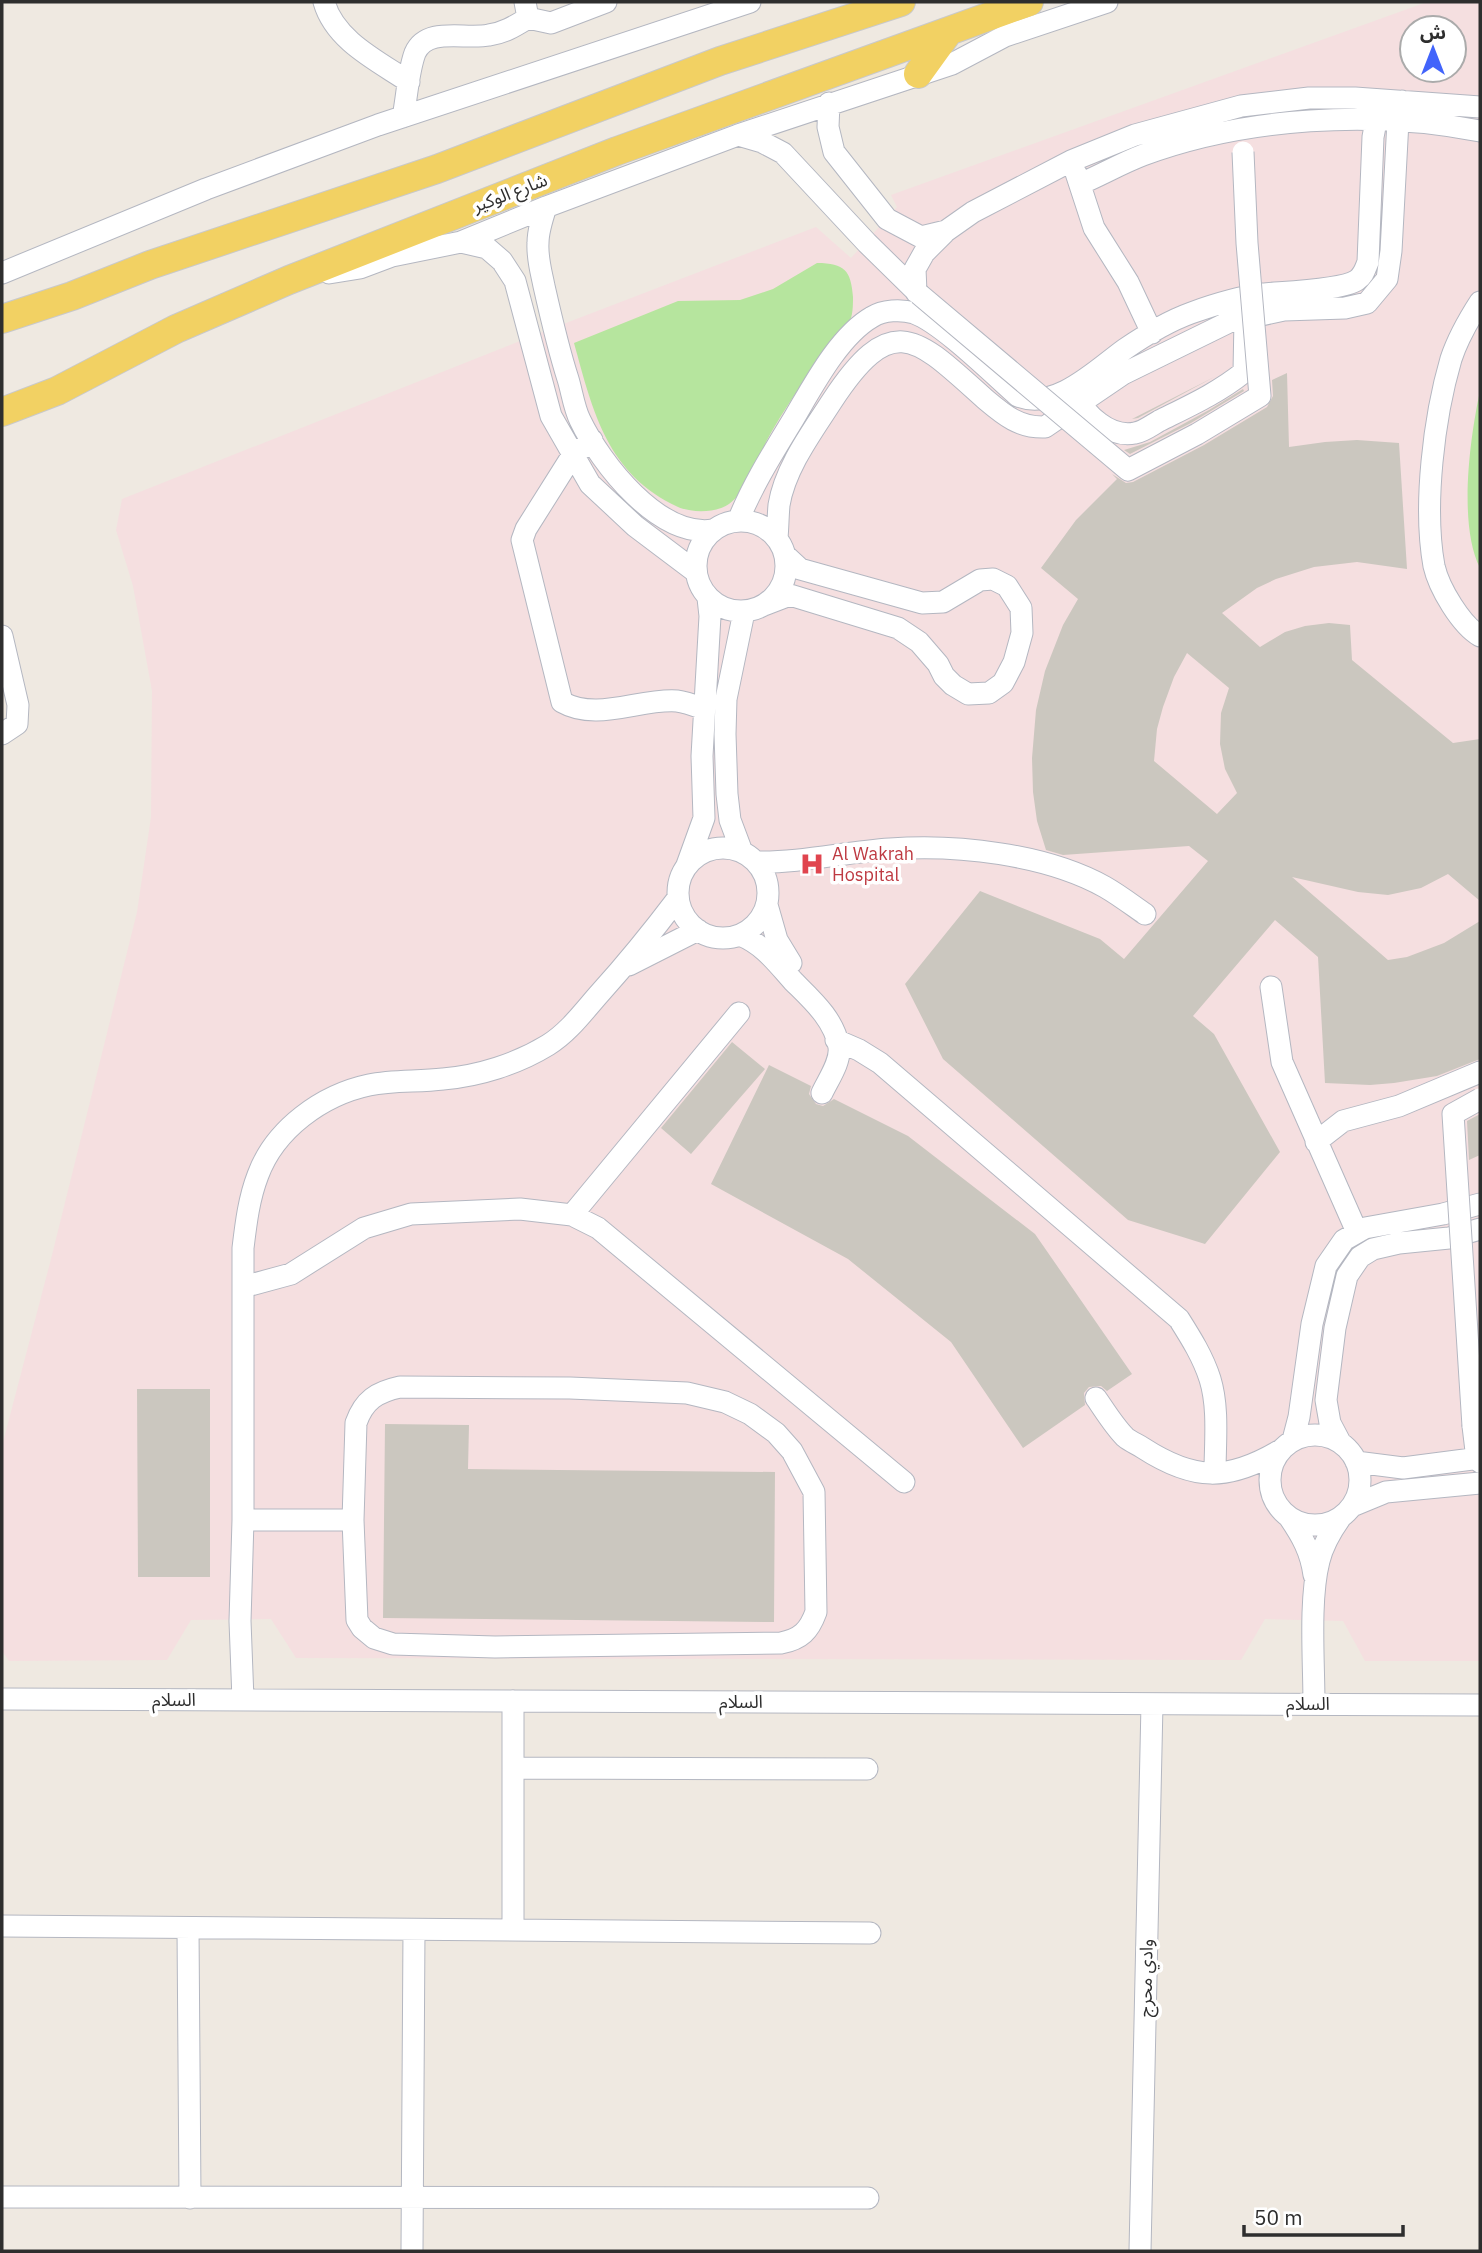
<svg xmlns="http://www.w3.org/2000/svg" width="1482" height="2253" viewBox="0 0 1482 2253" font-family="'IBM Plex Sans','Noto Sans Arabic',sans-serif">
	<rect width="100%" height="100%" fill="#efe9e1"/>
	<path fill="#f5dfe0" fill-rule="evenodd" d="M1427 2H1480V1661H1365L1343 1621 1265 1619 1241 1660 296 1658 271 1619 191 1620 167 1660 9 1661 2 1651V1446L51 1259 137 912 151 817 152 691 133 586 116 530 122 499 553 328 816 227 851 258 897 207 891 195ZM1412 28H1454V70H1412Z"/>
	<path fill="#b6e59e" d="M817 263C845 263 851 271 853 297 853 305 853 316 849 323 838 343 819 358 806 377 795 395 782 413 772 431 758 454 751 488 729 504 716 513 692 513 678 507 607 474 593 412 574 343L678 301 740 300 773 289Z
		M1480 391V568C1458 525 1470 437 1480 391Z"/>
	<path fill="#cbc7bf" fill-rule="evenodd" d="M1287 373 1289 447 1325 442 1357 440 1399 443 1407 569 1357 562 1314 567 1276 579 1257 588 1222 613 1260 647 1285 632 1305 626 1329 623 1350 625 1352 660 1453 743 1480 739V901L1448 874 1421 888 1388 895 1358 892 1292 877 1388 960 1407 957 1444 943 1480 921V1059L1437 1076 1394 1083 1370 1085 1325 1083 1318 957 1275 920 1193 1016 1214 1034 1280 1152 1205 1244 1128 1220 943 1059 905 984 980 891 1100 939 1124 959 1208 861 1189 846 1063 855 1046 850 1037 821 1033 792 1032 758 1036 710 1045 671 1063 625 1078 599 1041 568 1076 520 1117 479 1112 474 1126 483 1133 482 1204 445 1267 407 1273 396 1272 380ZM1187 653 1229 688 1221 713 1220 744 1225 769 1237 793 1217 814 1154 761 1157 729 1163 707 1174 677Z
		M1216 376 1138 418 1132 419Z
		M1243 389 1244 391 1191 423 1130 454 1124 450 1150 442 1209 410Z
		M732 1042 765 1069 691 1154 661 1128Z
		M769 1065 811 1086 809 1094 816 1104 823 1106 834 1099 908 1136 1035 1234 1132 1374 1107 1391 1101 1386 1089 1387 1084 1393 1085 1405 1023 1448 951 1342 848 1259 711 1184Z
		M1480 1114V1155L1469 1160 1467 1121Z
		M137 1389H210V1577H138Z
		M385 1424 469 1425 468 1469 775 1472 774 1622 383 1618Z"/>
	<g fill="none" stroke-linecap="round" stroke-linejoin="round">
		<g stroke="#b4b7c1" stroke-width="23">
			<path id="minor" d="M324 2C335 41 378 61 409 82
				M525 2 528 18 551 23 606 2
				M829 103 828 127 834 152 887 219 921 237 946 231 973 212 1071 161 1135 135 1241 106 1309 98H1355L1480 107
				M403 117C407 97 408 72 415 53 427 26 465 40 489 35 504 33 515 26 528 18
				M738 135 762 142 783 153 867 243 919 294
				M1076 173 1094 228 1128 282 1152 333
				M1080 184C1101 175 1122 163 1143 155 1246 117 1373 110 1480 131
				M546 207C542 219 538 231 538 243 537 258 541 271 544 286 551 317 558 348 568 379 572 392 574 408 580 420 601 464 659 538 713 530
				M461 242 487 248 502 261 515 281 551 416 590 484 635 526 696 572
				M2 273 206 189 378 125 750 2
				M329 273 360 268 392 256 461 242 546 207 738 135 952 64 1005 36 1107 2
				M916 292 915 269 924 253 944 233
				M1480 302C1469 319 1458 338 1451 359 1434 417 1423 506 1434 566 1439 588 1461 625 1480 636
				M1075 394C1086 415 1109 438 1135 433 1143 432 1152 425 1159 421 1189 406 1218 393 1244 372L1245 319
				M592 440 572 456 526 529 522 540 562 702C597 722 640 698 677 701 686 702 696 706 704 709
				M696 566a45 45 0 1 1 90 0a45 45 0 1 1-90 0Z
				M738 521C753 484 774 451 794 418 813 386 839 336 872 317 883 310 901 309 914 313 942 323 994 375 1018 396 1056 411 1097 369 1125 349 1144 336 1169 321 1191 313 1213 305 1239 297 1263 294 1283 292 1343 290 1357 280 1364 275 1365 269 1368 262L1373 137 1380 100
				M777 538C778 527 778 516 779 505 785 468 812 432 832 401 893 308 917 338 985 399 1004 415 1019 428 1045 427L1123 374 1229 322 1284 310 1345 308 1367 303 1387 279 1391 251 1398 121 1402 101
				M764 605 790 595 898 628 919 642 938 664 944 676 953 685 968 694 989 693 1003 683 1014 662 1022 633 1021 608 1007 586 993 579 980 580 943 602 922 603 800 569 786 556
				M2 636 18 705 17 724 2 734
				M678 893a45 45 0 1 1 90 0a45 45 0 1 1-90 0Z
				M742 852 730 820 727 794 725 734 726 699 744 612
				M756 862C801 863 845 852 890 849 956 844 1046 854 1105 887 1119 895 1132 905 1145 914
				M687 865 704 818 702 756 710 616 708 598
				M767 905 777 940 791 963
				M740 935C764 945 776 962 793 981 812 1000 834 1019 839 1047 841 1062 828 1080 822 1093
				M629 965 698 930
				M1271 987 1282 1062 1357 1232
				M836 1040 859 1050 880 1063 1179 1319C1191 1338 1203 1357 1210 1379 1219 1408 1215 1443 1215 1473
				M1316 1142 1343 1121 1399 1106 1480 1072
				M572 1215 739 1013
				M243 1287 291 1274 364 1228 411 1214 520 1209 572 1215 598 1228 904 1482
				M400 1387 570 1388 687 1393 725 1402 750 1414 776 1433 792 1451 814 1492 816 1612C809 1631 801 1639 781 1643L495 1647 393 1644 374 1638 362 1628 357 1620 353 1520 356 1423C364 1400 377 1392 400 1387Z
				M1096 1398C1105 1411 1114 1426 1125 1437 1131 1442 1137 1444 1143 1448 1194 1481 1228 1481 1279 1451
				M1473 1426 1477 1459 1480 1462
				M1270 1480a45 45 0 1 1 90 0a45 45 0 1 1-90 0Z
				M1293 1440 1299 1417 1312 1324 1326 1266 1344 1240 1365 1228 1443 1214 1480 1204
				M1340 1442 1330 1423 1326 1400 1335 1328 1347 1276 1360 1257 1373 1249 1399 1243 1449 1238 1480 1229
				M1356 1462 1403 1468 1480 1458
				M1352 1506 1386 1492 1480 1483
				M1289 1517C1302 1536 1311 1552 1314 1575
				M243 1520H353
				M2 1699 1480 1705
				M243 1700 240 1621 243 1520V1248C246 1223 249 1198 258 1175 275 1129 322 1095 369 1085 393 1080 418 1082 443 1079 479 1076 517 1064 548 1045 569 1032 584 1011 600 993 628 962 653 931 678 898
				M1314 1704C1314 1662 1309 1600 1319 1561 1323 1544 1331 1531 1341 1517
				M513 1768 867 1769
				M2 1926 870 1933
				M188 1928 190 2198
				M513 1930V1701
				M2 2197 868 2198
				M412 2251 414 1930
				M1140 2251 1152 1704"/>
		</g>
		<g stroke="#c9c9c9" stroke-width="30">
			<path id="major" d="M918 74 949 31
				M2 319 72 296 150 265 437 169 720 61 901 2
				M2 412 57 391 176 329 289 280 617 151 1029 2"/>
		</g>
		<use href="#minor" stroke="#fff" stroke-width="21"/>
		<use href="#major" stroke="#f2d163" stroke-width="28"/>
		<g stroke="#b4b7c1" stroke-width="23" stroke-linecap="butt">
			<path id="minor-bridge" d="M919 294 1128 470 1197 434 1260 396 1247 243 1243 152
				M1473 1426 1453 1114 1480 1099"/>
		</g>
		<use href="#minor-bridge" stroke="#fff" stroke-width="21"/>
	</g>
	<defs>
		<g id="hospital-bare" transform="scale(1.89)"><path d="M-5-5h3v3.5h4V-5h3V5h-3V1.5h-4V5h-3Z" fill="#e0444e" stroke="#fff" stroke-width="2.5" paint-order="stroke"/></g>
	</defs>
	<g fill-rule="evenodd">
		<use href="#hospital-bare" x="812" y="864"/>
	</g>
	<g text-anchor="middle" stroke-width="7" stroke-linejoin="round" paint-order="stroke">
		<g font-size="18" fill="#2e2e2e" stroke="#fff">
			<text transform="translate(510 193) rotate(-21)" y="6">شارع الوكير</text>
			<text x="174" y="1706">السلام</text>
			<text x="741" y="1708">السلام</text>
			<text x="1308" y="1710">السلام</text>
			<text transform="translate(1146 1978) rotate(-89)" y="6">وادي محرج</text>
		</g>
		<g font-size="18" fill="#be3a42" stroke="#fff" text-anchor="start">
			<text x="832" y="860">Al Wakrah<tspan x="832" dy="21">Hospital</tspan></text>
		</g>
	</g>
	<rect width="1482" height="2253" fill="none" stroke="#2e2e2e" stroke-width="7"/>
	<g transform="translate(1433 49)"><circle r="33" fill="#ffffff" stroke="#ababab" stroke-width="2"/>
	<path d="M0-5L12 26L0 18L-12 26Z" fill="#4264fb"/>
	<text y="-10" font-size="19" font-weight="bold" text-anchor="middle" fill="#2e2e2e">ش</text>
	</g>
	<path d="M1244 2225v10h159v-10" fill="none" stroke="#2e2e2e" stroke-width="3.5"/>
	<text x="1254" y="2225" font-size="21" fill="#2e2e2e" stroke="#ffffff" stroke-width="5" paint-order="stroke">50 m</text>
</svg>
